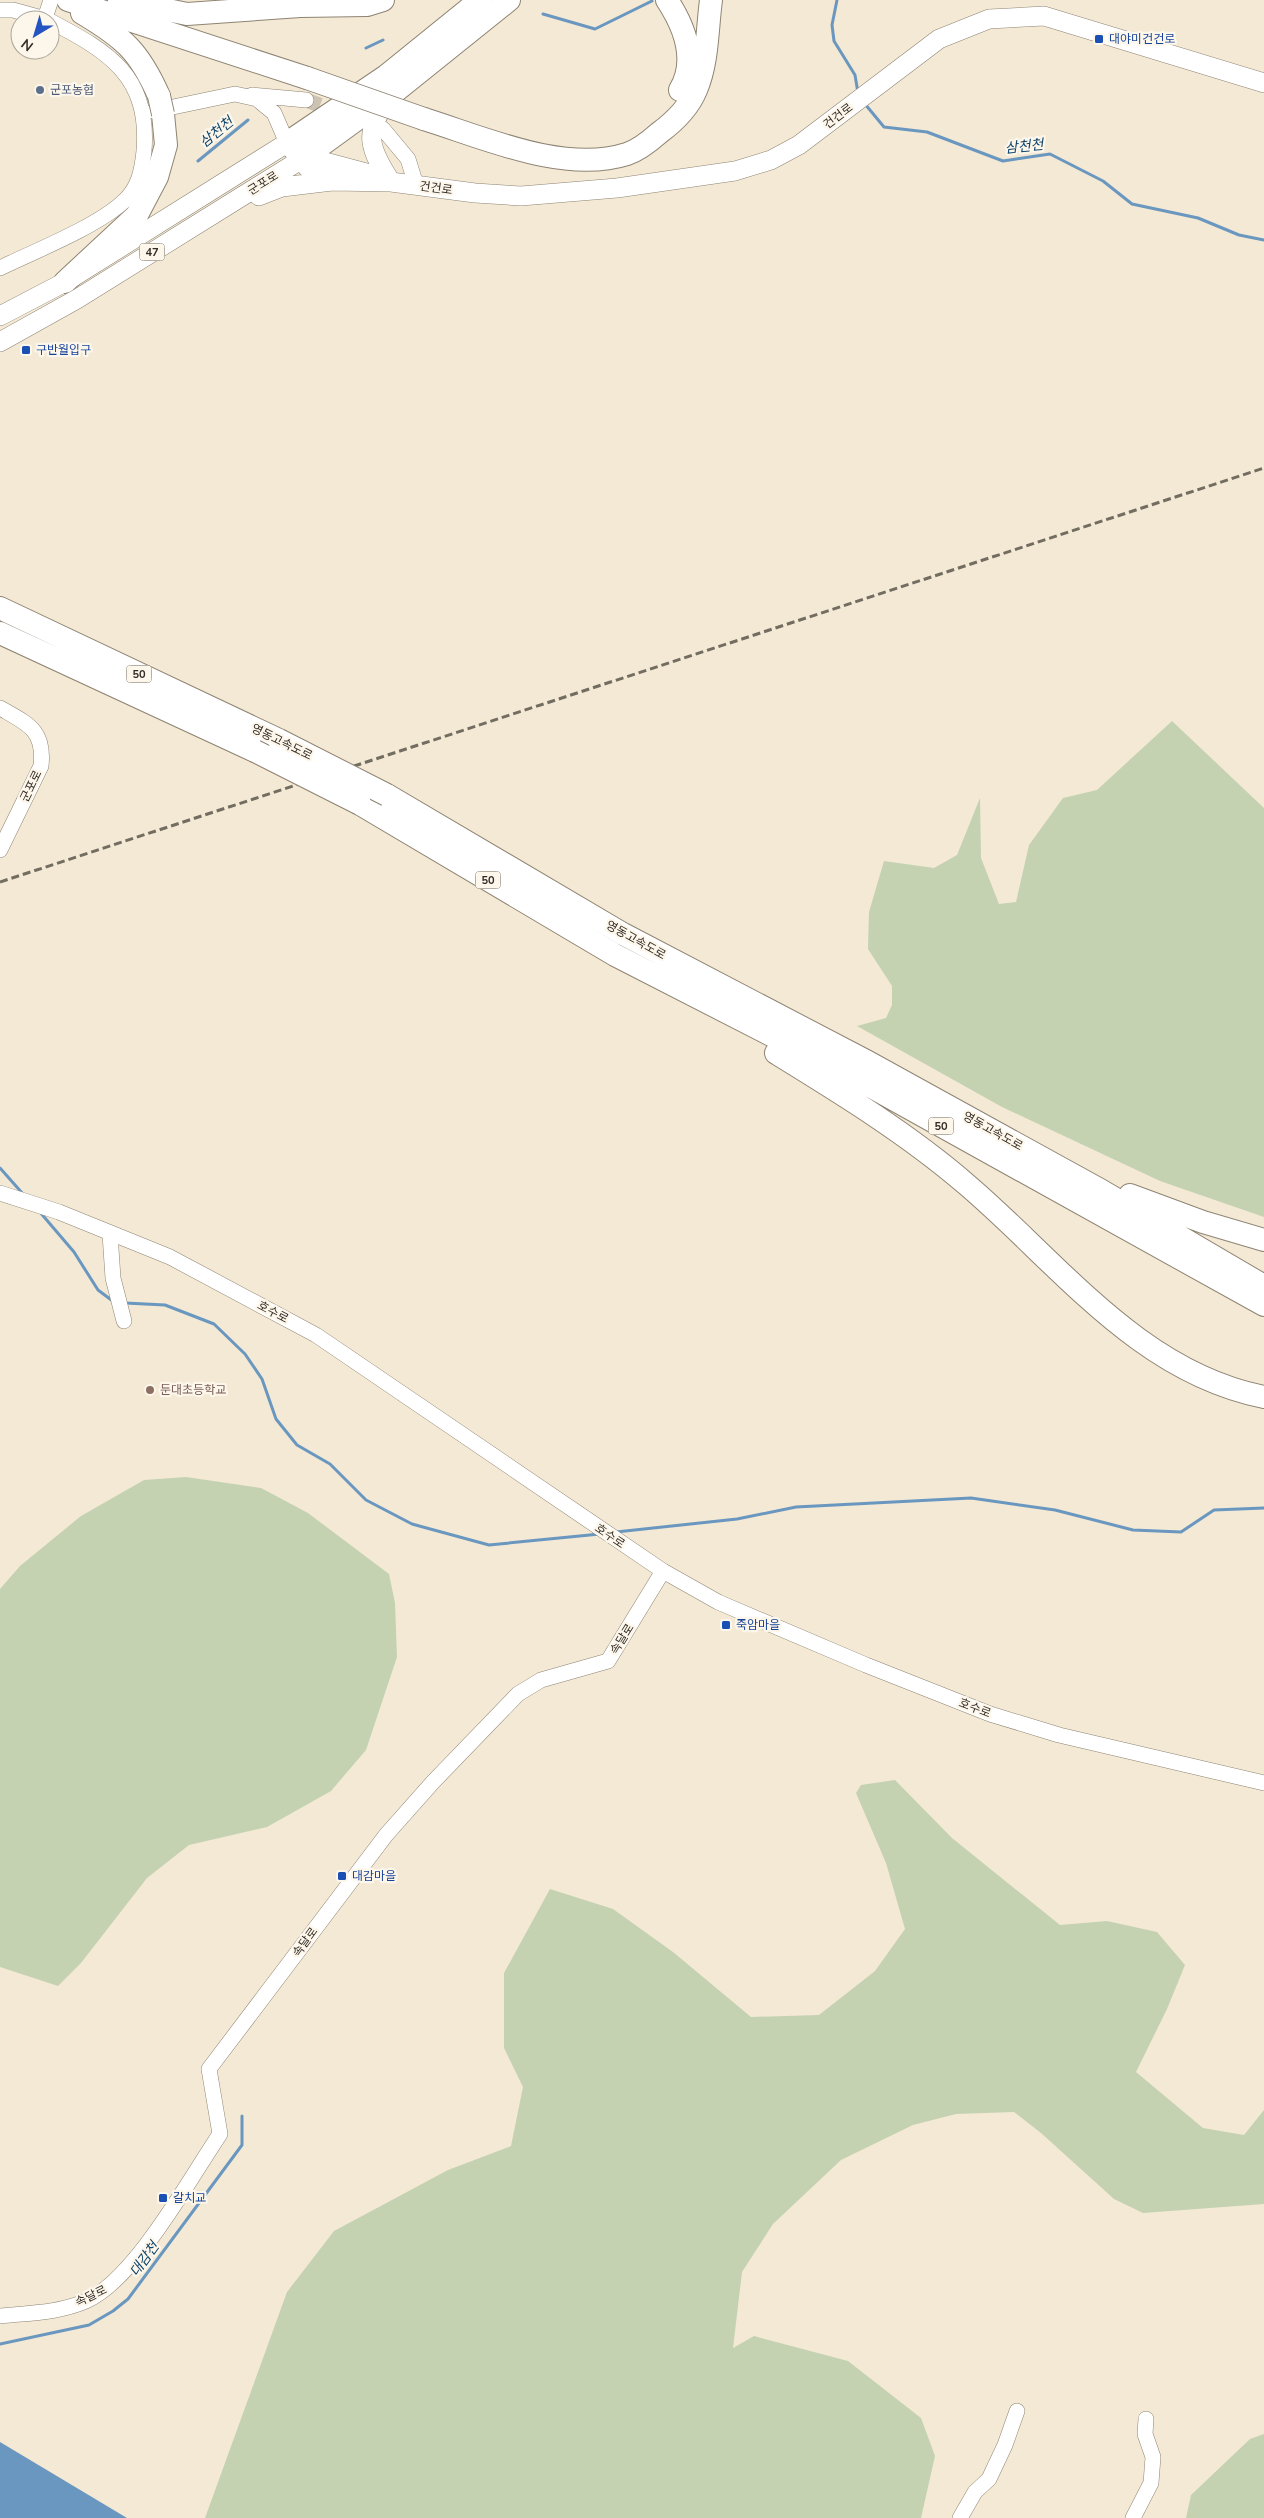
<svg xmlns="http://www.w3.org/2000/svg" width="1264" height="2518" viewBox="0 0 1264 2518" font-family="'Nunito Sans','Noto Sans KR',sans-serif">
	<rect width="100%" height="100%" fill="#f4e9d5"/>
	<path fill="#c4d2b2" d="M1172 721 1264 808V1217L1160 1181 1002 1107 857 1026 886 1018 892 1005V986L868 949 869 912 884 861 934 868 957 855 980 798 981 858 999 904 1016 902 1029 845 1063 798 1097 790Z
		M186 1477 261 1488 308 1513 389 1574 395 1603 397 1657 366 1750 331 1791 267 1827 189 1845 147 1878 81 1963 58 1986 0 1967V1589L20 1566 81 1516 144 1480Z
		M895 1780 952 1838 1060 1925 1107 1921 1157 1932 1185 1965 1167 2009 1136 2072 1203 2128 1244 2135 1264 2110V2204L1143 2213 1114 2199 1041 2133 1014 2112 956 2114 913 2125 841 2160 773 2224 742 2272 733 2348 754 2336 848 2361 921 2418 935 2456 921 2518H205L287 2292 334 2231 448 2170 511 2146 523 2087 504 2048V1973L550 1889 613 1909 673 1952 751 2017 819 2015 875 1971 905 1929 886 1863 856 1793 861 1785Z
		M1264 2434V2518H1186L1191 2495 1250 2439Z"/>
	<path fill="#6a97bf" d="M0 2442 127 2518H0Z"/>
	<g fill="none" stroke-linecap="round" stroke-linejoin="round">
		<path stroke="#6a97bf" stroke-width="3" d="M837 0 832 25 834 41 855 75 858 93
			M543 14 595 29 652 1
			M366 48 383 40
			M865 104 884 127 927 132 1003 161 1050 154 1103 181 1132 204 1198 218 1239 235 1264 240
			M198 161 248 120
			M0 1168 23 1194
			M39 1211 74 1252 98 1290 114 1302
			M125 1303 165 1305 214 1324 245 1354 262 1379 276 1419 297 1445 330 1464 366 1500 412 1524 489 1545 600 1534
			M616 1532 737 1519 796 1507 971 1498 1055 1510 1133 1530 1181 1532 1214 1510 1264 1508
			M0 2344 89 2325 113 2311 128 2299 242 2145V2116"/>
		<path stroke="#cdc3b2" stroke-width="15" stroke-dasharray="15 8" stroke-linecap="butt" d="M306 100 340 113"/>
		<g stroke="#8e8473" stroke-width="16">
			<path id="minor" d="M0 10H13L49 20
				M45 18 51 0
				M252 95 306 100
				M154 111 235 94 257 99 274 113 287 143
				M383 129 408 159 416 185
				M0 268C35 251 96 227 123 202 139 188 142 170 144 151 150 76 109 52 50 21
				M0 708C28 724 45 730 41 766L0 850
				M0 1193 59 1212 170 1257 316 1335 663 1571 718 1602 866 1665 990 1714 1059 1735 1264 1783
				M110 1234 113 1278 124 1321
				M0 2316C28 2313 59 2313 86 2301 135 2279 189 2180 220 2134L209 2069 386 1835 433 1782 518 1694 541 1680 608 1661 663 1571
				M960 2518 975 2492 989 2479 1005 2445 1017 2411
				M1133 2518 1151 2483 1153 2457 1145 2434 1146 2419"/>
		</g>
		<g stroke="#8e8473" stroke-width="20">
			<path id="major" d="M388 101C362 132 370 150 391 182
				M302 159 321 161 381 177
				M259 196 282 187 332 181
				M0 316 65 282 287 143 307 167 317 175 333 181 391 182 475 193 521 196 617 188 735 171 771 160 799 145 939 39 989 19 1044 16 1264 83
				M0 342 77 299 302 159"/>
		</g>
		<g stroke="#8e8473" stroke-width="24">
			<path id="highway" d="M68 0 307 78
				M119 0 187 14 300 6 367 5 383 0
				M667 0C684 26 698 60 680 90
				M82 13C124 38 139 51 159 96
				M424 119C485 138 564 174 627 154 639 150 650 141 659 133 674 122 689 107 696 90 708 62 707 30 711 0
				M287 143 386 76 480 0
				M302 159 397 90 509 0
				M65 282 137 215 157 177 166 145 163 114
				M0 608 279 740
				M0 633 255 751
				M387 795 623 934 866 1061 1102 1191 1264 1286
				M360 804 615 955 857 1079 1264 1305
				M776 1053C841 1093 908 1134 966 1184 1059 1263 1138 1372 1264 1397
				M1130 1195 1203 1222 1264 1240"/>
		</g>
		<use href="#minor" stroke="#fff" stroke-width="15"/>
		<use href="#major" stroke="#fff" stroke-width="19"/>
		<use href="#highway" stroke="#fff" stroke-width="22"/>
		<path stroke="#736c61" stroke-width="3" stroke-dasharray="8 4" stroke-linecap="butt" d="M0 882 1264 468"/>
		<g stroke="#8e8473" stroke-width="24" stroke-linecap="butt">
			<path id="highway-bridge" d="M307 78 424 119
				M159 96 163 114
				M279 740 387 795
				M255 751 360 804"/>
		</g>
		<use href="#highway-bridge" stroke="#fff" stroke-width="22"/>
	</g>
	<g fill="#1a4fb4" stroke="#fdf6eb" stroke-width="2">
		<rect x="1094" y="34" width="10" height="10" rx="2.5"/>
		<rect x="21" y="345" width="10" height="10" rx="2.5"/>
		<rect x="721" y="1620" width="10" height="10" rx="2.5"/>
		<rect x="337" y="1871" width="10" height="10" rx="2.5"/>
		<rect x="158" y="2193" width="10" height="10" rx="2.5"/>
	</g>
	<circle fill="#5c6f8a" stroke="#fdf6eb" stroke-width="2" cx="40" cy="90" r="5"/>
	<circle fill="#8d6e63" stroke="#fdf6eb" stroke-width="2" cx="150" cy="1390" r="5"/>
	<g text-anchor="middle" stroke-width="4.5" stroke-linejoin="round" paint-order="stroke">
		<g fill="#fdf6eb" stroke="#6f6961" stroke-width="1">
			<rect x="139.5" y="243.5" width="25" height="17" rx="4"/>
			<rect x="126.5" y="665.5" width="25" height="17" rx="4"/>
			<rect x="475.5" y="871.5" width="25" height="17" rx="4"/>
			<rect x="928.5" y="1117.5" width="25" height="17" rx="4"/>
		</g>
		<g font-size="11" font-weight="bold" fill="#322d26">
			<text x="152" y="256">47</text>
			<text x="139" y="678">50</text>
			<text x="488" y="884">50</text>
			<text x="941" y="1130">50</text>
		</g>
		<g font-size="12" fill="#164399" stroke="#fdf6eb" text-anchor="start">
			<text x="1109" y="43">대야미건건로</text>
			<text x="36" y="354">구반월입구</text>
			<text x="736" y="1629">죽암마을</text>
			<text x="352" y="1880">대감마을</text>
			<text x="173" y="2202">갈치교</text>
		</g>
		<g font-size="12" fill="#4e5e75" stroke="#fdf6eb" text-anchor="start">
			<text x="50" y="94">군포농협</text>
		</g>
		<g font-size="12" fill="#322d26" stroke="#fdf6eb">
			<text transform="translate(838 116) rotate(-37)" y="4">건건로</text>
			<text transform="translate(263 183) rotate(-32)" y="4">군포로</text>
			<text transform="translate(436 188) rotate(8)" y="4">건건로</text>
			<text transform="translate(282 742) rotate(26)" y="4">영동고속도로</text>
			<text transform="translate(31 786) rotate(-64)" y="4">군포로</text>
			<text transform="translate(636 940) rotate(29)" y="4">영동고속도로</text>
			<text transform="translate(993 1131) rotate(29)" y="4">영동고속도로</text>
			<text transform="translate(273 1312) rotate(28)" y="4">호수로</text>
			<text transform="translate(610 1536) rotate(34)" y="4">호수로</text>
			<text transform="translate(622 1639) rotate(-58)" y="4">속달로</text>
			<text transform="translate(975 1708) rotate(21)" y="4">호수로</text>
			<text transform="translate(305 1942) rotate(-54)" y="4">속달로</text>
			<text transform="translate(91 2296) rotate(-26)" y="4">속달로</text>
		</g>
		<g font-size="12" fill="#785e54" stroke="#fdf6eb" text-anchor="start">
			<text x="160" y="1394">둔대초등학교</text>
		</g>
		<g font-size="14" font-style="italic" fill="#0e436a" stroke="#fdf6eb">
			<text transform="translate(216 132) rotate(-39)" y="5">삼천천</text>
			<text transform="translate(1024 146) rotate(-6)" y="5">삼천천</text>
			<text transform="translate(144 2259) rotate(-54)" y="5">대감천</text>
		</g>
	</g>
	<g transform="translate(35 35) rotate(218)"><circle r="24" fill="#fdf6eb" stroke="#aca69c"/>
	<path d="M0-4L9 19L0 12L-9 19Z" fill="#2354c2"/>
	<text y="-8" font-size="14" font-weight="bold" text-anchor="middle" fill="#322d26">N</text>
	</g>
</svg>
